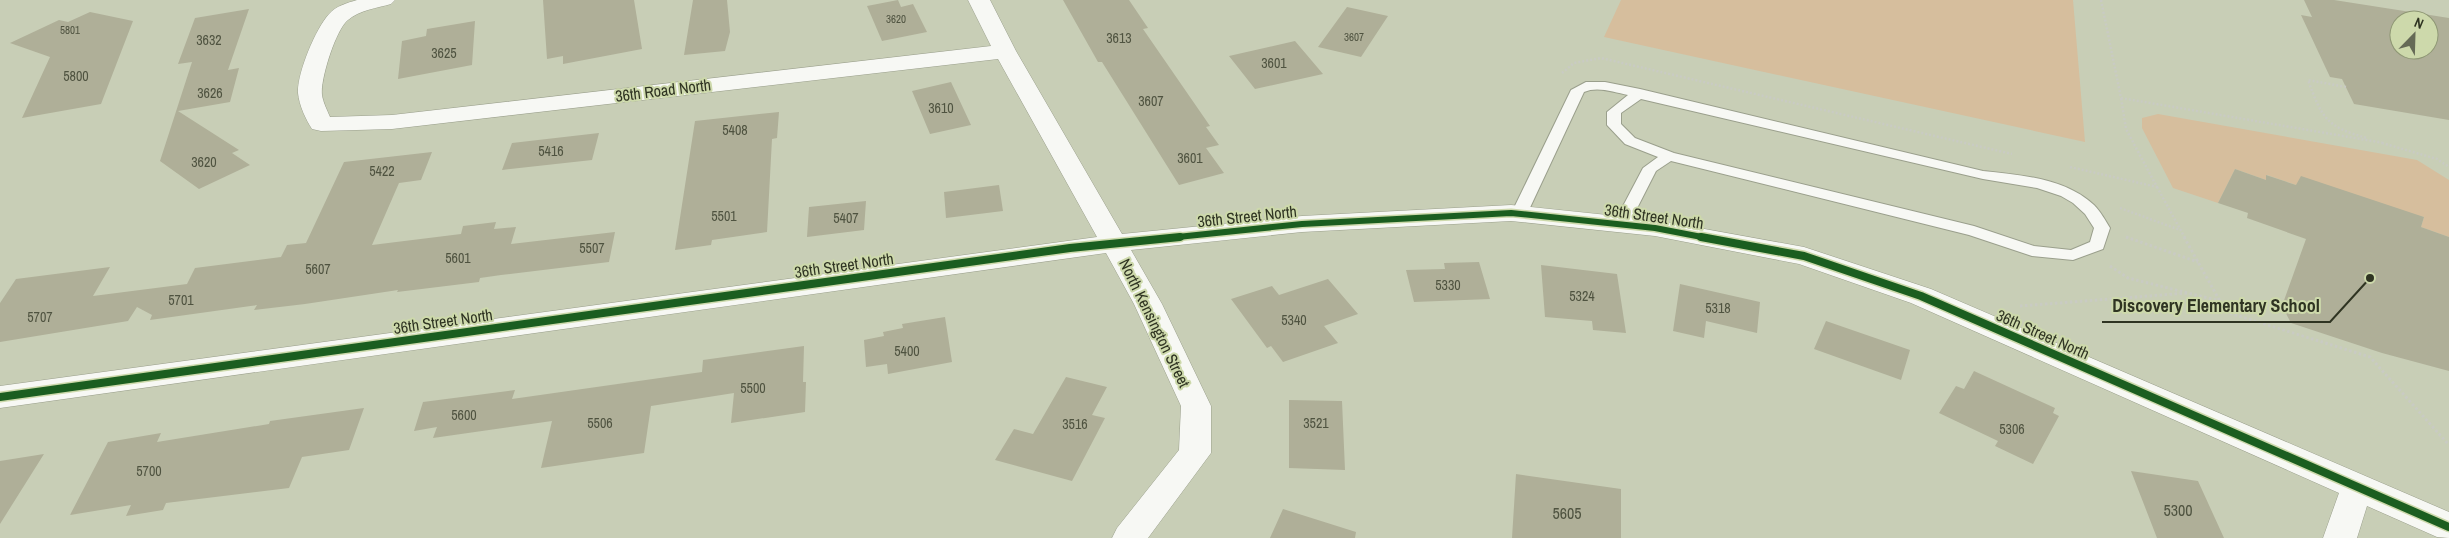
<svg xmlns="http://www.w3.org/2000/svg" width="2449" height="538" viewBox="0 0 2449 538" font-family="'Archivo Narrow',sans-serif">
	<rect width="100%" height="100%" fill="#c8ceb6"/>
	<path fill="#d6be9d" d="M1621 0H2073L2085 142 1604 37Z
		M2158 114 2417 160 2449 180V237L2421 227 2424 217 2296 185 2267 175 2266 180 2235 169 2218 203 2173 188 2142 128V118Z"/>
	<path fill="#afaf98" fill-rule="evenodd" d="M543 0H634L642 49 563 64V56L547 59Z
		M693 0H727L730 32 725 51 684 55Z
		M898 0 901 7 913 4 927 32 882 41 867 6Z
		M1063 0H1129L1148 28 1143 29 1210 126 1206 127 1219 145 1206 148 1224 173 1179 185 1102 62H1098Z
		M2304 0H2334L2449 18V120L2354 104 2342 79 2330 77 2301 15 2312 17ZM2399 20H2429V50H2399Z
		M1347 7 1388 16 1361 57 1318 47Z
		M249 9 228 70 239 68 230 102 178 111 239 150 232 153 250 165 199 189 160 161 192 62 178 64 195 18Z
		M90 12 133 21 101 104 22 118 50 57 10 43 59 20 68 22Z
		M475 21 472 65 398 79 402 41 426 36 427 29Z
		M1295 41 1323 74 1255 89 1229 56Z
		M951 82 971 125 930 134 912 91Z
		M779 112 777 138 772 139 767 232 712 240 711 245 675 250 695 121Z
		M599 133 592 160 502 170 512 143Z
		M432 152 421 180 399 183 372 245 461 234 463 226 496 222 494 229 516 227 511 244 615 232 609 262 501 275 480 278 479 282 397 292 398 290 305 304 254 310 257 305 150 320 152 315 137 307 128 321 0 342V303L16 279 110 267 93 296 187 284 195 268 281 257 287 245 306 243 344 162Z
		M2235 169 2266 180V175L2296 185 2301 176 2424 217 2421 227 2449 237V371L2382 353 2291 323 2282 306 2306 239 2247 218 2248 213 2218 203Z
		M999 185 1003 211 946 218 944 192Z
		M866 201 864 230 807 237 809 207Z
		M1479 262 1490 299 1414 302 1406 270 1445 269 1444 263Z
		M1541 265 1617 274 1626 333 1593 330 1592 321 1545 317Z
		M1328 279 1358 314 1324 326 1338 343 1283 362 1271 346 1267 348 1231 299 1272 286 1279 295Z
		M1680 284 1760 302 1757 333 1706 321 1704 338 1673 331Z
		M945 317 952 362 888 374 887 364 866 367 864 340 884 336 883 332 903 328 902 324Z
		M1826 321 1910 350 1901 380 1814 349Z
		M804 346 803 382H806L805 412 731 423 734 393 651 406 644 453 541 468 552 421 433 438 437 427 414 431 423 402 515 390 512 399 702 372 703 360Z
		M1974 371 2055 408 2053 413 2059 416 2033 464 1995 446 1998 441 1939 413 1956 386 1964 389Z
		M1066 377 1107 387 1092 415 1105 418 1072 481 995 460 1014 429 1033 434Z
		M1289 400 1342 401 1345 470 1289 468Z
		M364 408 349 450 302 457 289 488 166 503 163 510 126 516 131 505 70 515 108 442 161 433 157 442 269 424 270 421Z
		M44 454 0 524V461Z
		M2131 471 2198 481 2224 538H2157Z
		M1516 474 1621 489V538H1512Z
		M1283 509 1356 532 1355 538H1270Z"/>
	<g fill="none" stroke-linecap="round" stroke-linejoin="round">
		<g stroke="#9a9f8c" stroke-width="2">
			<path id="service" d="M1586 82H1605L1640 89 1983 171C2021 175 2065 178 2094 205 2101 212 2105 220 2110 228L2103 249 2073 260 2032 256 1969 235 1671 161 1656 171 1627 228H1615L1613 225 1643 168 1658 157 1625 144 1607 125V112L1628 95C1614 92 1597 86 1584 92L1527 214 1524 217H1514L1511 214 1571 90ZM1641 99 1983 179 2037 188 2061 196 2073 203 2085 214 2094 228 2090 242 2071 250 2034 246 1974 226 1674 153 1635 138 1621 124V113Z"/>
		</g>
		<g stroke="#9a9f8c" stroke-width="1">
			<path id="minor" d="M357 0H395L391 4C377 8 360 10 348 20 336 29 320 80 322 95 323 102 327 110 330 117L392 115 991 46 968 0H990L1016 51 1122 234 1302 216 1511 205 1655 220 1804 247 1931 289 2449 512V538L2437 537 2367 506 2357 538H2323L2339 493 1911 303 1799 264 1655 236 1511 221 1302 232 1131 250 1162 304 1211 406V453L1148 538H1112L1117 528 1179 450 1181 406 1134 304 1106 253 0 408V386L1097 237 998 59 392 129 321 131 312 129C306 120 299 105 298 93 297 73 316 28 329 14 336 6 347 3 357 0Z"/>
		</g>
		<path stroke="#c9cbc3" stroke-width="2.5" stroke-dasharray="2 2" stroke-linecap="butt" d="M2101 0 2121 98 2384 143
			M1562 73 1574 63 1601 58 2012 154
			M2346 87 2308 80C2322 118 2326 127 2367 138
			M2382 143 2437 159 2449 167
			M2070 167 2157 187 2126 129 2121 98
			M2157 187 2185 238
			M2120 208 2180 230
			M2126 237 2128 238"/>
		<path stroke="#c9cbc3" stroke-width="3" stroke-dasharray="2.5 2.5" stroke-linecap="butt" d="M2126 237 2198 262
			M2184 237 2226 312 2370 357 2449 445
			M2110 266 2128 278 2220 301
			M2020 306 2187 293"/>
		<use href="#service" fill="#f7f8f4" fill-rule="evenodd"/>
		<use href="#minor" fill="#f7f8f4" fill-rule="evenodd"/>
		<g stroke="#cdd9ab" stroke-width="9">
			<path id="cycleway-far1" d="M1168 238 1302 224 1511 213 1655 228 1707 238"/>
		</g>
		<g stroke="#cdd9ab" stroke-width="11">
			<path id="cycleway" d="M1701 237 1804 256 1921 296 2449 527
				M0 397 1070 248 1180 237"/>
		</g>
		<use href="#cycleway-far1" stroke="#1b5e20" stroke-width="6"/>
		<use href="#cycleway" stroke="#1b5e20" stroke-width="8"/>
	</g>
	<g text-anchor="middle" stroke-width="4" stroke-linejoin="round" paint-order="stroke">
		<g font-size="11" fill="#4f5340">
			<text x="896" y="23">3620</text>
			<text x="70" y="34">5801</text>
			<text x="1354" y="41">3607</text>
		</g>
		<g font-size="14" fill="#4f5340">
			<text x="1119" y="43">3613</text>
			<text x="209" y="45">3632</text>
			<text x="444" y="58">3625</text>
			<text x="1274" y="68">3601</text>
			<text x="76" y="81">5800</text>
			<text x="210" y="98">3626</text>
			<text x="1151" y="106">3607</text>
			<text x="941" y="113">3610</text>
			<text x="735" y="135">5408</text>
			<text x="551" y="156">5416</text>
			<text x="1190" y="163">3601</text>
			<text x="204" y="167">3620</text>
			<text x="382" y="176">5422</text>
			<text x="724" y="221">5501</text>
			<text x="846" y="223">5407</text>
			<text x="592" y="253">5507</text>
			<text x="458" y="263">5601</text>
			<text x="318" y="274">5607</text>
			<text x="1448" y="290">5330</text>
			<text x="1582" y="301">5324</text>
			<text x="181" y="305">5701</text>
			<text x="1718" y="313">5318</text>
			<text x="40" y="322">5707</text>
			<text x="1294" y="325">5340</text>
			<text x="907" y="356">5400</text>
			<text x="753" y="393">5500</text>
			<text x="464" y="420">5600</text>
			<text x="600" y="428">5506</text>
			<text x="1316" y="428">3521</text>
			<text x="1075" y="429">3516</text>
			<text x="2012" y="434">5306</text>
			<text x="149" y="476">5700</text>
		</g>
		<g font-size="16" fill="#2f3422" stroke="#cdd9ab">
			<text transform="translate(663 90) rotate(-7)" y="6">36th Road North</text>
			<text transform="translate(1247 216) rotate(-6)" y="6">36th Street North</text>
			<text transform="translate(1654 216) rotate(8)" y="6">36th Street North</text>
			<text transform="translate(844 265) rotate(-8)" y="6">36th Street North</text>
			<text transform="translate(443 321) rotate(-8)" y="6">36th Street North</text>
			<text transform="translate(1155 323) rotate(64)" y="6">North Kensington Street</text>
			<text transform="translate(2043 334) rotate(24)" y="6">36th Street North</text>
		</g>
		<g font-size="16" fill="#4f5340">
			<text x="2178" y="516">5300</text>
			<text x="1567" y="519">5605</text>
		</g>
	</g>
	<path fill="none" stroke="#2f3422" stroke-width="2" d="M2370 278L2330 322H2102"/>
	<circle fill="#2f3422" stroke="#cdd9ab" stroke-width="2" cx="2370" cy="278" r="5"/>
	<g font-size="18" text-anchor="middle" font-weight="bold" fill="#2f3422" stroke="#cdd9ab" stroke-width="4" stroke-linejoin="round" paint-order="stroke">
		<text x="2216" y="312">Discovery Elementary School</text>
	</g>
	<g transform="translate(2414 35) rotate(23)"><circle r="24" fill="#cdd9ab" stroke="#8e9774"/>
	<path d="M0-4L9 19L0 12L-9 19Z" fill="#656a56"/>
	<text y="-8" font-size="14" font-weight="bold" text-anchor="middle" fill="#2f3422">N</text>
	</g>
</svg>
